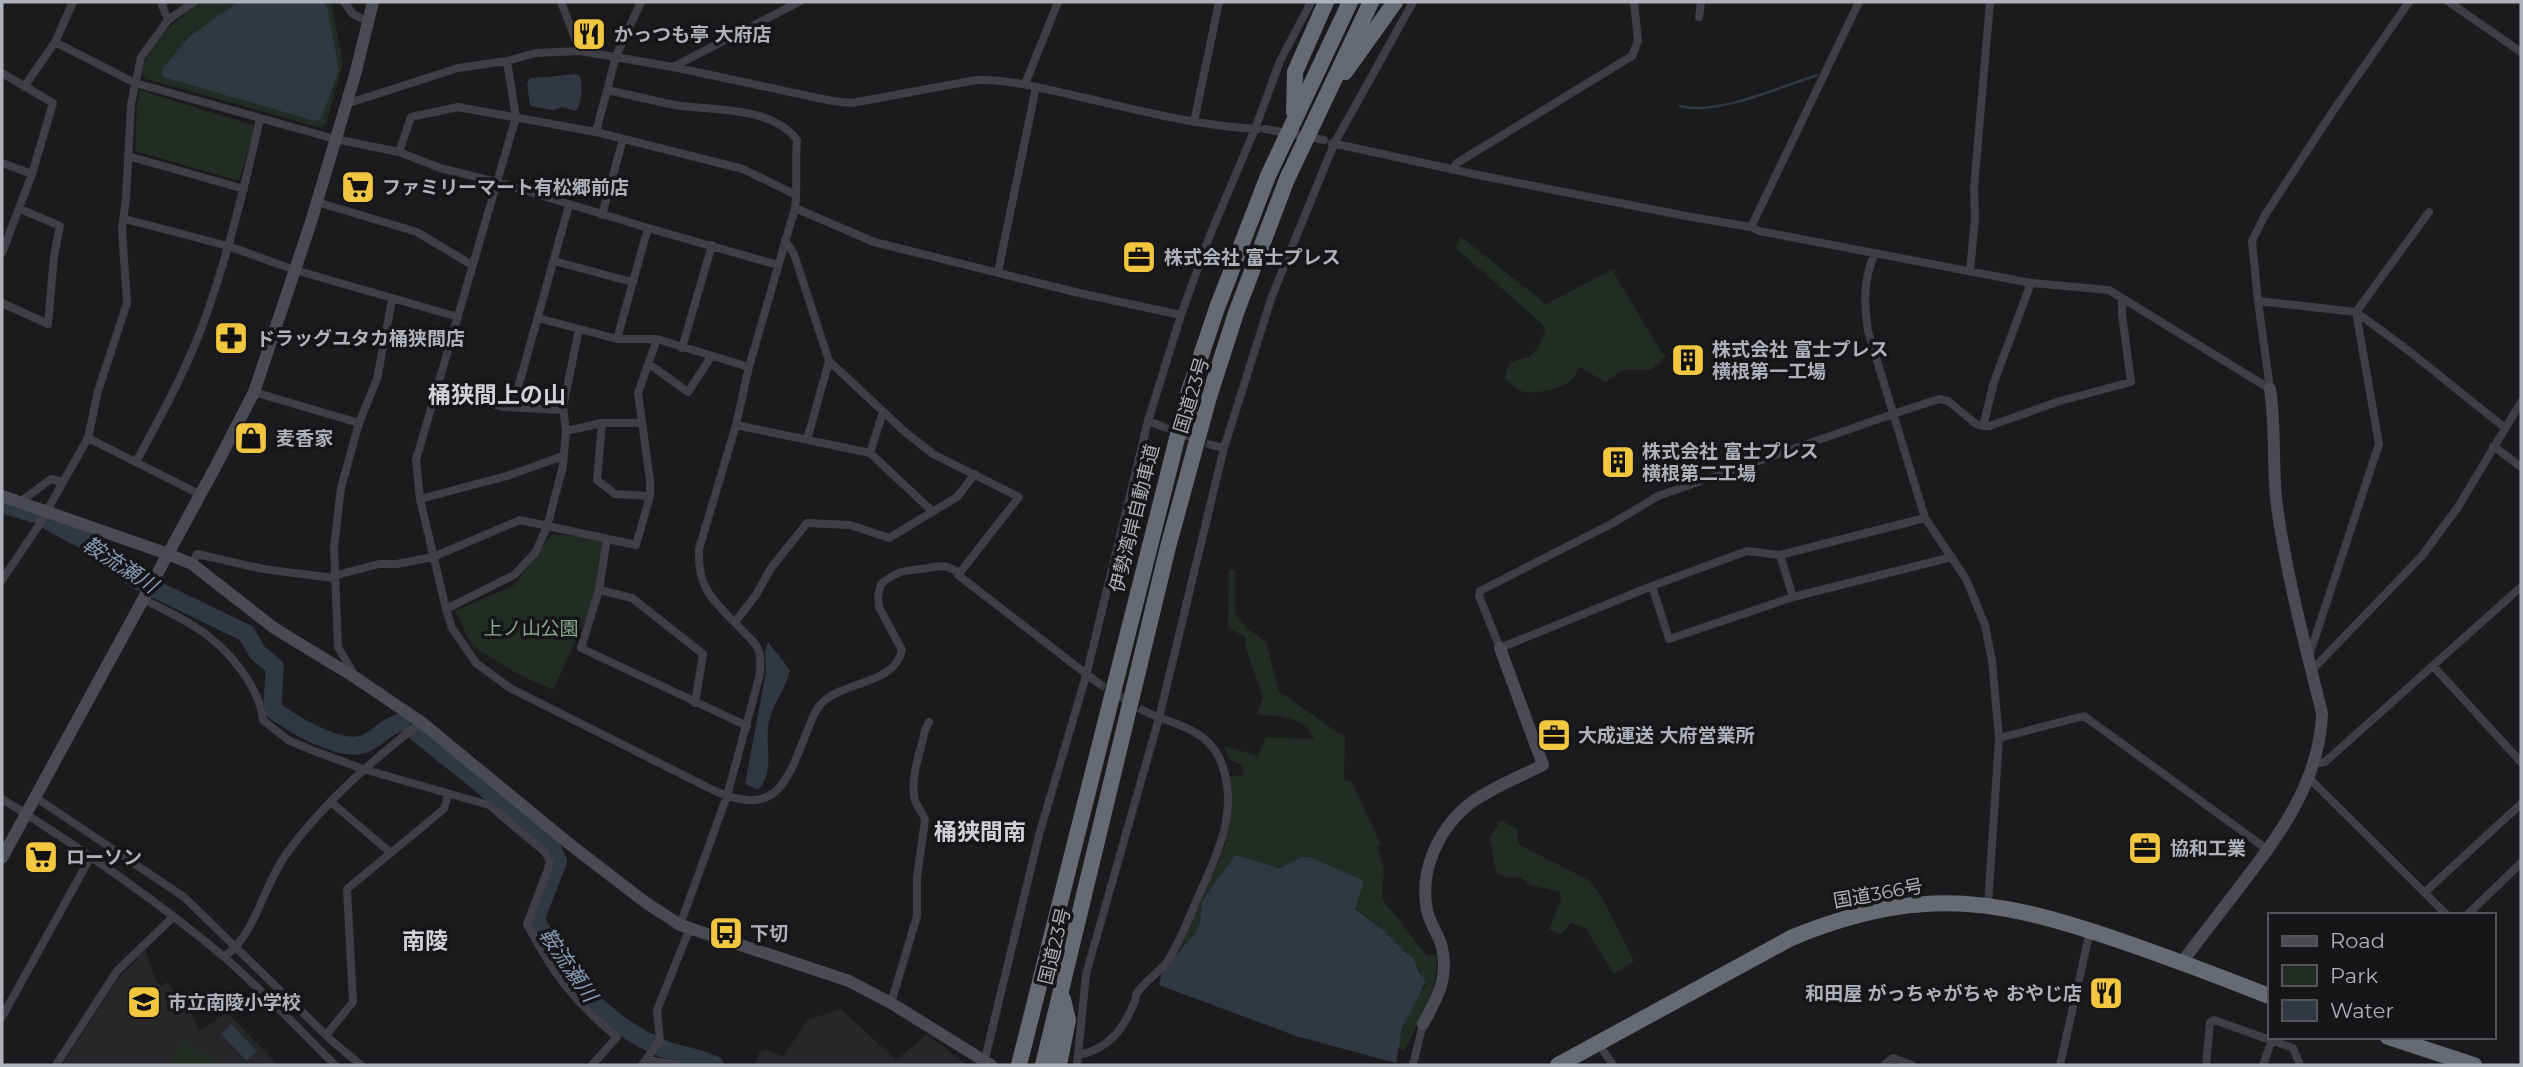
<svg xmlns="http://www.w3.org/2000/svg" width="2523" height="1067" viewBox="0 0 2523 1067" font-family="Montserrat,'Noto Sans JP',sans-serif">
	<rect width="100%" height="100%" fill="#1b1b1d"/>
	<path fill="#27272a" d="M145 950 156 980 162 986 167 982 175 993 180 991 200 1031 227 1012 278 1065H62L116 981Z
		M841 1009 896 1060 927 1034 967 1065H755L760 1051 767 1049 783 1056 808 1020Z"/>
	<path fill="#222b24" d="M201 2H331L343 64 326 124 321 128 146 79 142 73C149 41 175 20 201 2Z
		M140 90 255 126 239 181 135 151 137 106Z
		M1460 236 1546 304 1612 270 1660 350 1666 356 1651 370H1624L1605 382 1580 367C1577 371 1574 378 1570 381 1561 389 1536 394 1525 392 1517 391 1511 384 1505 379 1507 356 1519 363 1531 355 1539 349 1542 339 1545 330L1542 324 1456 248Z
		M552 534 607 539 599 590 553 690 518 674 472 646 455 611 513 586Z
		M1229 569 1235 571V614L1248 629 1266 642 1279 691 1345 738 1344 780 1351 781 1381 844 1377 847 1384 868 1382 899 1427 956 1436 954C1440 991 1420 1018 1404 1051L1398 1048C1402 1026 1411 1002 1426 985L1414 958 1407 954 1382 929 1295 860C1276 874 1256 862 1235 856L1202 901 1200 921 1196 932 1177 957 1208 878 1218 864 1226 842 1230 813V776L1243 775V766L1229 759 1224 746 1258 756 1266 737 1314 739C1306 716 1277 717 1257 714L1263 697 1245 646 1246 637 1228 628Z
		M1501 820 1518 830 1517 839 1520 845 1590 881 1601 896 1634 961 1614 974 1585 928 1571 923 1560 935 1549 929 1561 899 1560 892 1529 885 1521 877C1486 881 1498 860 1489 839Z
		M182 1039 199 1053 202 1049 220 1065H169Z"/>
	<path fill="#303842" d="M238 2H322L327 7 339 70 321 119 315 121 163 77 162 69 189 37Z
		M576 74 580 76C583 85 582 104 576 111L562 107 553 110 530 106 527 84 530 78C545 77 560 76 576 74Z
		M768 642 790 670C786 689 773 703 769 721 764 745 776 771 758 790L745 784 766 672 765 651Z
		M1235 855 1279 868 1302 857H1310L1364 881 1355 909 1382 929 1407 954 1414 958 1419 972 1426 981 1402 1028 1396 1063 1296 1036 1159 985 1162 972 1196 932 1200 921 1202 901Z
		M231 1024 257 1051 247 1061 221 1034Z"/>
	<g fill="none" stroke-linecap="round" stroke-linejoin="round">
		<path stroke="#303842" stroke-width="2.5" d="M1680 106C1716 116 1780 87 1817 75"/>
		<path stroke="#303842" stroke-width="18" d="M2 504 34 514
			M50 522 91 544 136 580 246 633 258 653 275 667 272 709C291 723 340 753 364 744 378 739 386 725 402 722
			M417 733 482 785 553 850 558 861 536 918C561 976 605 1025 664 1049 681 1056 696 1056 715 1065"/>
		<path stroke="#38393d" stroke-width="8" stroke-dasharray="8 4" stroke-linecap="butt" d="M1161 426 1211 445
			M1098 683 1144 711"/>
		<path stroke="#3e3e44" stroke-width="8" d="M164 2 162 5 168 20
			M344 2 353 14 367 21
			M561 2 580 51
			M2449 2 2521 52
			M1699 17 1701 2
			M55 42 135 83 335 139 399 152 440 168 497 182 648 228 778 265
			M507 61 516 117 416 460 420 499 446 609 452 628 476 663 510 688 715 791C775 817 786 785 806 734 810 725 813 713 820 705 842 680 894 686 902 650L879 607 878 596 881 584C901 568 904 572 928 568 942 565 947 565 959 573
			M673 67 799 2
			M2 73 53 103 32 174 2 253
			M1025 84 1058 2
			M24 87 55 42 73 2
			M607 90C632 95 657 102 681 106 718 110 774 108 797 140 795 163 798 185 795 208L749 367 736 425 699 549C697 592 716 602 743 631 747 636 754 641 757 647 762 655 760 665 760 674L727 796 680 925
			M346 104 458 68 507 61 536 53 580 51 673 67 832 101 852 103 976 80C1009 79 1040 88 1072 95 1133 109 1196 126 1258 129
			M1194 122 1219 2
			M596 132 616 56 641 2
			M1332 143 1483 176 1686 216 1751 227 1759 231 2031 283 2109 290 2270 389
			M399 152 411 117 458 107 596 132 743 169 796 195
			M128 156 244 189
			M2 163 32 174
			M1452 170 1457 163 1632 56 1638 41 1634 2
			M317 202 417 232 472 265
			M795 208 874 242 1079 293 1181 315
			M602 215 623 139
			M125 219 228 246 295 270 458 317
			M1751 227 1859 2
			M785 240 794 254 829 361 904 431 933 454 1019 497 958 575 1098 683
			M1874 254C1863 284 1864 300 1868 331L1925 518 1966 579 1985 625 1992 661 1999 738 1988 906
			M554 261 632 282
			M1970 271 1975 218 1974 188 1990 2
			M998 272 1036 87
			M2258 301 2356 312 2409 351 2505 428
			M2 303 48 324 54 256 60 226 20 209
			M538 318 617 339H657L749 367
			M617 339 648 228
			M682 348 712 245
			M649 364 688 392 711 357
			M2270 389 2258 301 2252 241 2265 215 2333 111 2409 2
			M438 390 505 407 563 410
			M254 392 359 423
			M513 406 569 205
			M1148 421 1161 426
			M602 423 597 480 615 494 650 496
			M736 425 870 453 933 512
			M1983 426H1989L2060 401 2131 382 2122 314V298
			M566 431 602 423H641
			M88 438 199 494
			M807 440 829 361
			M1211 445 1224 448
			M2493 446 2521 467
			M870 453 883 412
			M136 462C160 418 184 374 202 327 227 259 244 189 260 119
			M420 499 510 475 563 456
			M20 502 51 479 63 482 88 438 98 391 127 303 122 229 126 199 131 104 141 57 168 20 194 2
			M1925 518 1780 555 1747 551 1652 586 1500 648 1479 596 1480 591 1613 523 1658 496 1893 414 1939 399 1948 401 1976 424 1983 426 1994 382 2031 283
			M607 539 599 590 581 648 747 726
			M1780 555 1793 597
			M192 564 197 554 263 569 334 578
			M333 576 379 564H397L433 557 520 520 636 545 650 496V480L638 393 657 339
			M2 580 39 525 63 482
			M1652 586 1669 639 1793 597 1952 557
			M599 590 632 598 703 654 695 703
			M143 599C161 608 180 617 197 628 226 647 259 684 263 720L288 740 309 749 363 769 489 805 545 852 550 861 548 869 527 924C552 972 574 1002 617 1037L592 1065
			M446 609 514 575 535 553 547 527 563 466 566 431 563 407 579 329
			M735 622 756 595 771 568 807 523 850 525 889 538 957 497 975 474
			M2309 656 2379 444 2356 312 2429 212
			M2433 666 2521 762
			M2311 671 2421 557 2458 507 2521 402
			M355 676 338 647 334 547 341 488 359 423 377 379 392 300
			M1999 738 2084 716 2268 850
			M2314 764 2325 762 2521 587
			M2308 777 2447 915
			M35 797 184 897 332 1041 361 1065
			M2 799C79 847 154 898 224 957 263 991 298 1028 335 1065
			M331 802 391 853
			M2425 892 2521 804
			M2467 915 2521 863
			M224 957C257 933 263 885 287 853 324 802 372 761 421 722
			M891 1003 917 916V877L925 820C923 811 914 805 914 795 911 775 921 750 925 730L929 722
			M2 1017 90 858
			M326 1035 353 1002 347 889 444 809 448 795
			M1598 1043 1613 1065
			M1079 1055C1108 1049 1123 1030 1134 1003 1136 1000 1135 996 1137 993 1142 984 1160 971 1167 962 1181 941 1189 917 1199 895 1219 850 1241 806 1219 757 1204 727 1171 724 1144 711
			M648 1060 677 1065
			M984 1063 1039 835 1086 676 1148 421 1181 315 1210 235 1255 129 1280 61 1311 2
			M56 1065 117 971 173 917
			M642 1065 660 1041 657 1010 690 928
			M1077 1065 1086 974 1159 718 1224 448 1272 296 1334 144 1413 2
			M1413 1065 1423 1024
			M1884 1065 1893 1058 1912 1065
			M2060 1065 2090 931
			M2206 1065 2210 1022 2214 1020 2293 1048 2300 1065
			M2263 1065 2273 1037"/>
		<path stroke="#4a4b52" stroke-width="12" d="M2 496 168 554 192 564 274 628 356 678 421 722 572 846 645 902 680 925 849 981 891 1003 991 1065
			M2 858 217 464 254 392 310 225 355 75 373 2
			M2182 962C2200 938 2219 914 2238 889 2278 837 2320 782 2322 713 2305 645 2287 577 2277 507 2272 468 2276 428 2270 389
			M1423 1024C1438 997 1450 976 1441 944 1437 932 1429 922 1427 910 1419 870 1439 827 1472 802 1493 787 1519 777 1543 765L1500 648"/>
		<path stroke="#686a73" stroke-width="16" d="M1345 72 1395 2
			M1294 112 1295 72 1326 2
			M2388 1037 2474 1065
			M1059 1065 1068 1020 1063 999
			M1558 1065 1791 938C1834 920 1878 907 1925 904 1993 899 2060 920 2124 942 2173 959 2221 977 2269 996"/>
		<path stroke="#3e3e44" stroke-width="8" d="M1265 129 1324 140"/>
		<path stroke="#686a73" stroke-width="16" d="M1019 1065 1189 391 1217 308 1268 176 1350 2
			M1043 1065 1168 547 1209 397 1236 313 1287 179 1371 2"/>
	</g>
	<defs>
		<g id="restaurant-square" transform="scale(1.75)"><rect x="-9" y="-9" width="18" height="18" rx="4" fill="#f2c63e" stroke="#161618"/><path d="M-5-6h1v4h1v-4h1v4h1v-4h1v5L-1.5 .5V6h-2V.5L-5-1ZM5-6V6H3V1.5H1.5Q1.5-4 5-6Z" fill="#111"/></g>
		<g id="supermarket-square" transform="scale(1.75)"><rect x="-9" y="-9" width="18" height="18" rx="4" fill="#f2c63e" stroke="#161618"/><path d="M-6-5.5h2.5l.6 2H6L4.5 2H-2.5L-4.4-4H-6ZM-1.5 3.2a1.3 1.3 0 1 0 .1 0ZM3 3.2a1.3 1.3 0 1 0 .1 0Z" fill="#111"/></g>
		<g id="office-square" transform="scale(1.75)"><rect x="-9" y="-9" width="18" height="18" rx="4" fill="#f2c63e" stroke="#161618"/><path d="M-6-3h4V-5.5h4V-3h4V5H-6ZM-1-4.5V-3h2v-1.5ZM-6 0V1H6V0Z" fill="#111"/></g>
		<g id="pharmacy-square" transform="scale(1.75)"><rect x="-9" y="-9" width="18" height="18" rx="4" fill="#f2c63e" stroke="#161618"/><path d="M-2-6h4v4h4v4h-4v4h-4v-4h-4v-4h4Z" fill="#111"/></g>
		<g id="building-square" transform="scale(1.75)"><rect x="-9" y="-9" width="18" height="18" rx="4" fill="#f2c63e" stroke="#161618"/><path d="M-4-6H4V6H1V3H-1V6H-4ZM-2.5-4.3h1.7v1.8h-1.7ZM.8-4.3h1.7v1.8H.8ZM-2.5-1h1.7V.8h-1.7ZM.8-1h1.7V.8H.8Z" fill="#111"/></g>
		<g id="shop-square" transform="scale(1.75)"><rect x="-9" y="-9" width="18" height="18" rx="4" fill="#f2c63e" stroke="#161618"/><path d="M-5-2.5h2.3a2.7 3.5 0 0 1 5.4 0H5L5.5 6h-11ZM-1.5-2.5h3a1.5 2.3 0 0 0-3 0Z" fill="#111"/></g>
		<g id="bus-square" transform="scale(1.75)"><rect x="-9" y="-9" width="18" height="18" rx="4" fill="#f2c63e" stroke="#161618"/><path d="M-5-6H5V4H4V6H2V4H-2V6H-4V4H-5ZM-3.5-4V0h7V-4ZM-3.5 1.2v1.5H-2V1.2ZM2 1.2v1.5H3.5V1.2Z" fill="#111"/></g>
		<g id="school-square" transform="scale(1.75)"><rect x="-9" y="-9" width="18" height="18" rx="4" fill="#f2c63e" stroke="#161618"/><path d="M0-5L7-2L0 1L-7-2ZM-4 1L0 2.5L4 1V4Q0 6-4 4Z" fill="#111"/></g>
	</defs>
	<g fill-rule="evenodd">
		<use href="#restaurant-square" x="589" y="34"/>
		<use href="#supermarket-square" x="358" y="187"/>
		<use href="#office-square" x="1139" y="257"/>
		<use href="#pharmacy-square" x="231" y="338"/>
		<use href="#building-square" x="1688" y="360"/>
		<use href="#shop-square" x="251" y="438"/>
		<use href="#building-square" x="1618" y="462"/>
		<use href="#office-square" x="1554" y="735"/>
		<use href="#office-square" x="2145" y="848"/>
		<use href="#supermarket-square" x="41" y="857"/>
		<use href="#bus-square" x="726" y="933"/>
		<use href="#restaurant-square" x="2106" y="993"/>
		<use href="#school-square" x="144" y="1002"/>
	</g>
	<g text-anchor="middle" stroke-width="7" stroke-linejoin="round" paint-order="stroke">
		<g font-size="19" font-weight="bold" fill="#aeb1bc" stroke="#161618" text-anchor="start">
			<text x="614" y="41">かっつも亭 大府店</text>
			<text x="382" y="194">ファミリーマート有松郷前店</text>
			<text x="1164" y="264">株式会社 富士プレス</text>
			<text x="256" y="345">ドラッグユタカ桶狭間店</text>
			<text x="1712" y="356">株式会社 富士プレス<tspan x="1712" dy="22">横根第一工場</tspan></text>
			<text x="276" y="445">麦香家</text>
			<text x="1642" y="458">株式会社 富士プレス<tspan x="1642" dy="22">横根第二工場</tspan></text>
			<text x="1578" y="742">大成運送 大府営業所</text>
			<text x="2170" y="855">協和工業</text>
			<text x="66" y="864">ローソン</text>
			<text x="750" y="940">下切</text>
			<text x="2082" y="1000" text-anchor="end">和田屋 がっちゃがちゃ おやじ店</text>
			<text x="168" y="1009">市立南陵小学校</text>
		</g>
		<g font-size="19" fill="#aeb1bc" stroke="#161618">
			<text transform="translate(1191 395) rotate(-73)" y="7">国道23号</text>
			<text transform="translate(1134 518) rotate(-76)" y="7">伊勢湾岸自動車道</text>
			<text transform="translate(1878 893) rotate(-10)" y="7">国道366号</text>
			<text transform="translate(1054 946) rotate(-76)" y="7">国道23号</text>
		</g>
		<g font-size="19" fill="#85a78a" stroke="#161618">
			<text x="531" y="635">上ノ山公園</text>
		</g>
		<g font-size="21" font-style="italic" fill="#869bb6" stroke="#161618">
			<text transform="translate(120 565) rotate(33)" y="7">鞍流瀬川</text>
			<text transform="translate(568 965) rotate(55)" y="7">鞍流瀬川</text>
		</g>
		<g font-size="23" font-weight="bold" fill="#cfd0d8" stroke="#161618">
			<text x="497" y="403">桶狭間上の山</text>
			<text x="980" y="840">桶狭間南</text>
			<text x="425" y="949">南陵</text>
		</g>
	</g>
	<rect width="2523" height="1067" fill="none" stroke="#aeb1bc" stroke-width="7"/>
	<rect x="2268" y="913" width="228" height="126" fill="#161618" stroke="#53545a" stroke-width="2"/>
	<rect x="2282" y="936" width="35" height="10" fill="#4a4b52" stroke="#53545a" stroke-width="2"/>
	<text x="2330" y="948" font-size="21" fill="#aeb1bc">Road</text>
	<rect x="2282" y="965" width="35" height="21" fill="#222b24" stroke="#53545a" stroke-width="2"/>
	<text x="2330" y="983" font-size="21" fill="#aeb1bc">Park</text>
	<rect x="2282" y="1000" width="35" height="21" fill="#303842" stroke="#53545a" stroke-width="2"/>
	<text x="2330" y="1018" font-size="21" fill="#aeb1bc">Water</text>
</svg>
